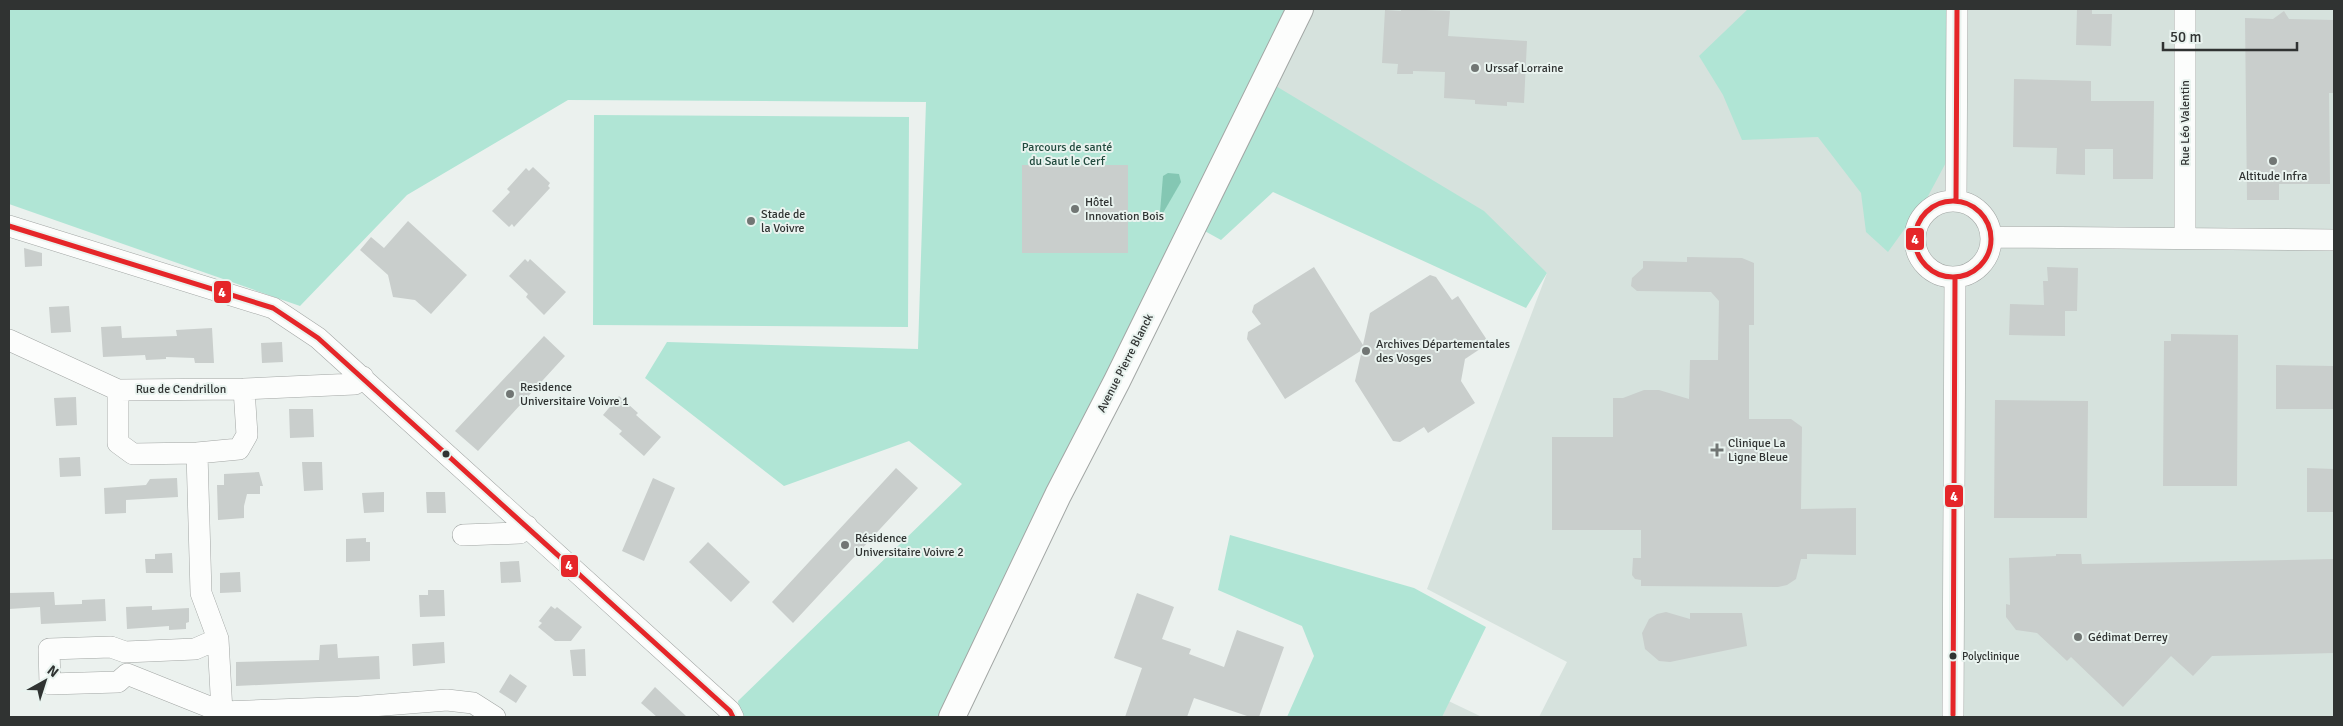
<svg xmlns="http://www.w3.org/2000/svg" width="2343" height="726" viewBox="0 0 2343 726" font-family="Signika,sans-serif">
	<rect width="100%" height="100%" fill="#ebf1ee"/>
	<path fill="#d6e2dd" d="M1298 9H2334V717H1539L1567 662 1427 589 1547 273 1266 80Z
		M1436 695 1482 717H1426Z"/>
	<path fill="#b0e5d5" d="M9 9H1298L1266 80 1484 211 1547 273 1526 308 1273 192 1221 240 1192 224 951 717H740L738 701 962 484 909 441 784 486 645 378 667 342 918 349 926 102 568 100 407 195 300 306 9 204Z
		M1748 9H1950L1957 142 1927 198 1888 252 1866 232 1861 193 1818 137 1742 140 1723 95 1699 56Z
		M594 115 909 117 908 327 593 325Z
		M1230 535 1414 588 1486 627 1442 717H1287L1314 656 1302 626 1218 590Z"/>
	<path fill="#84c7b3" d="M1168 173 1179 174 1181 182 1163 213 1160 212 1163 176Z"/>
	<path fill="#c9cecc" d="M1401 9 1450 11 1448 36 1527 41 1524 103 1507 102V106L1475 104V100L1444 98 1445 72 1413 71V74H1397L1398 64 1382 63 1385 10 1401 11Z
		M2077 9H2092V14H2112L2111 46 2076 45Z
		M2284 11 2289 19 2334 20V93H2329L2330 184H2279V200H2247L2245 18 2273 19Z
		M2014 79 2091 81V101H2154L2153 179H2113V149H2085V175L2056 174 2057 148 2013 147Z
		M1022 165H1128V253H1022Z
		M533 167 550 183 548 186 550 188 514 227 512 224 509 227 492 211 510 192 507 189 526 168 529 171Z
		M408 221 467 275 431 314 415 300 393 297 388 275 360 250 371 237 384 248Z
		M24 248 42 253V266L25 267Z
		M1687 257 1742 258 1754 263V325H1749V419H1791L1802 427 1801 509 1856 508V555L1807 554V559H1801L1796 579 1787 585 1778 587 1641 586V580L1635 579 1632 575 1633 558H1641V530H1552V437H1613V398H1623L1644 390H1659L1689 399 1690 360H1718L1719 301 1711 292 1637 291 1631 286 1632 278 1643 268V261L1687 262Z
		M525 259 528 262 530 259 566 292 544 315 526 297 528 294 509 276Z
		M1314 267 1363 345 1370 313 1430 275 1436 277 1452 300 1458 296 1489 343 1465 359 1461 381 1475 403 1428 433 1424 427 1400 442 1393 441 1355 381 1362 350 1285 399 1247 339 1248 332 1261 324 1252 312 1254 305Z
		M2047 267 2078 268 2077 311H2065V336L2009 335 2010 304 2044 305 2043 281H2048Z
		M69 306 71 332 51 333 49 307Z
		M121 326 122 338 177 336 176 330 212 328 214 363H195L194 358 166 357V359L146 360 145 355 103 357 101 327Z
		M2171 334 2238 335 2237 486H2163L2164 341H2171Z
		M544 336 565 356 478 451 455 431Z
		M282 342 283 362 262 363 261 343Z
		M2276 365 2334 366V409H2276Z
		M619 396 638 413 636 415 661 437 644 456 619 434 622 431 603 415Z
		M76 397 77 425 56 426 54 398Z
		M1995 400 2088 401 2087 518H1994Z
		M289 409H313L314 437 290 438Z
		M80 457 81 476 60 477 59 458Z
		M302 462H322L323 490 304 491Z
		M896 468 918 488 793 623 772 602Z
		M2307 468 2334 469V512H2307Z
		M259 472 263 486H260V494H247L244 506V518L218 520 217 485H224V474Z
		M177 478 178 497 126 500V513L105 514 104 488 146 485 150 479Z
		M653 478 675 488 644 561 622 551Z
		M384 492V512L364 513 362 493Z
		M426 492H445L446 513H427Z
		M366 538V542H370V561L346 562V539Z
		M708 542 750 582 731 602 689 562Z
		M172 553 173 573H146L145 559H155V554Z
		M2056 554H2081L2082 564 2334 559V653L2212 656 2193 676 2171 656 2123 707 2071 657 2067 661 2037 633 2016 630 2006 617V604L2010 605 2009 558 2056 556Z
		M519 561 521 582 501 583 500 562Z
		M240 572 241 592 220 593V573Z
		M428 590H444L445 616 420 617 419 595H428Z
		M54 592 55 605 82 604V600L105 599 106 621 41 624 40 607 9 609V593Z
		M1137 593 1174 607 1162 639 1191 649 1189 654 1224 667 1237 630 1284 647 1259 717H1250L1194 698 1187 717H1125L1142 668 1114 658Z
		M152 606V610L189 608V622L186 623V629L169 630V626L127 629 126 607Z
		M551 606 555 609 557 607 582 627 571 641H555L538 627 542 623 539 621Z
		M1666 612 1690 619V613H1742L1747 646 1670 662 1659 661 1645 649 1642 633 1649 619 1657 614Z
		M444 642 445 663 413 666 412 644Z
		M337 644 338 658 379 656 380 679 236 686V662L319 660 320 645Z
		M585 649 586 676H573L570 650Z
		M510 674 527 686 516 703 499 692Z
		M655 687 687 717H657L641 703Z"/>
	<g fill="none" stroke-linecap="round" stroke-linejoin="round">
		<g stroke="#a2a6a4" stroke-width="22">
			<path id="minor" d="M1915 239a38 38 0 1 1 76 0a38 38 0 1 1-76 0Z
				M1956 201 1957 9
				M9 226 273 308 318 338 730 711 733 717
				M1992 237 2334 240
				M2185 237V9
				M9 340 118 390
				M244 389 247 435 239 449 197 453 133 454 118 443V390L244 389 355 384 363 377
				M197 453 201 593 218 639 222 712
				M463 535 520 533 527 526
				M218 639 195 649 125 652 111 647 49 649 50 684 118 682 127 674 222 712 359 707 447 700 473 703 495 717
				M1953 715 1955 278"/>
		</g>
		<g stroke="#a2a6a4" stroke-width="28">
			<path id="tertiary" d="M952 717 1058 495 1117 381 1300 9"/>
		</g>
		<use href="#minor" stroke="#fcfdfc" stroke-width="21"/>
		<use href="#tertiary" stroke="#fcfdfc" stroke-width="26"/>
		<g stroke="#e9f3ef" stroke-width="9">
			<path id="bus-1" d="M1915 239a38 38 0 1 1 76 0a38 38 0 1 1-76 0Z
				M1956 201 1957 9
				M9 226 273 308 318 338 730 711 733 717
				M1953 715 1955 278"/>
		</g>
		<use href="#bus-1" stroke="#e52629" stroke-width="5"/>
	</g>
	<g fill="#717674" stroke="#e9f3ef" stroke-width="2">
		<circle cx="1475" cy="68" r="5"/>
		<circle cx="2273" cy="161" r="5"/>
		<circle cx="1075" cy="209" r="5"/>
		<circle cx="751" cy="221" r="5"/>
		<circle cx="1366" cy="351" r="5"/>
		<circle cx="510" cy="394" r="5"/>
		<path d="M1714.5 442.5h5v5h5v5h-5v5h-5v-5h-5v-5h5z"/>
		<circle cx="845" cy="545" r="5"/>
		<circle cx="2078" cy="637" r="5"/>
	</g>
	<g fill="#303332" stroke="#e9f3ef" stroke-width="2">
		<circle cx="446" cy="454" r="4.5"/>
		<circle cx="1953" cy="656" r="4.5"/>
	</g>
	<g text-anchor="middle" stroke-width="4" stroke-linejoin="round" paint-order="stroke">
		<g font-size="11" fill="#303332" stroke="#e9f3ef" text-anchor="start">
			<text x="1962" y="660">Polyclinique</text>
		</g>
		<g font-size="12" fill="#303332" stroke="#e9f3ef" text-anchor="start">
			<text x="1485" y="72">Urssaf Lorraine</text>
			<text x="2273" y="180" text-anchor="middle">Altitude Infra</text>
			<text x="1085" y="206">Hôtel<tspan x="1085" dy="14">Innovation Bois</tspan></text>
			<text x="761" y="218">Stade de<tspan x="761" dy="14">la Voivre</tspan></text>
			<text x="1376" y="348">Archives Départementales<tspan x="1376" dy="14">des Vosges</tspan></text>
			<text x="520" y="391">Residence<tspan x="520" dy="14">Universitaire Voivre 1</tspan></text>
			<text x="1728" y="447">Clinique La<tspan x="1728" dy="14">Ligne Bleue</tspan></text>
			<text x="855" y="542">Résidence<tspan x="855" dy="14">Universitaire Voivre 2</tspan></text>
			<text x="2088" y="641">Gédimat Derrey</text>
		</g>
		<g font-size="12" fill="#303332" stroke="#e9f3ef">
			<text transform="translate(2185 123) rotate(-90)" y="4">Rue Léo Valentin</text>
			<text transform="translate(1125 363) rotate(-63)" y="4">Avenue Pierre Blanck</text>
			<text x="181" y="393">Rue de Cendrillon</text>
		</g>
		<g font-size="12" fill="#214a3e" stroke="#e9f3ef">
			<text x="1067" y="151">Parcours de santé<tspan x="1067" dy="14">du Saut le Cerf</tspan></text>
		</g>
	</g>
	<g stroke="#e9f3ef" stroke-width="2">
		<rect x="1905" y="227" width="20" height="24" rx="5" fill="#e52629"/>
		<rect x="213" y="280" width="19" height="24" rx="5" fill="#e52629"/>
		<rect x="1944" y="484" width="20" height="24" rx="5" fill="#e52629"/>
		<rect x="560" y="554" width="19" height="24" rx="5" fill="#e52629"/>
	</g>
	<g font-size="14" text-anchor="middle" font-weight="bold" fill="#fff">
		<text x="1915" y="244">4</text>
		<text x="222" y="297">4</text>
		<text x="1954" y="501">4</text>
		<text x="569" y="570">4</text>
	</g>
	<rect width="2343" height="726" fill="none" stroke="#303332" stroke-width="20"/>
	<g transform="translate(45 681) rotate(39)" stroke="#e9f3ef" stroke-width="4" paint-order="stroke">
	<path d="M0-4L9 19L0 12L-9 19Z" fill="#303332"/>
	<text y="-8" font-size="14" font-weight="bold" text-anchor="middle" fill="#303332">N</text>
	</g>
	<path d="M2163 42v8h134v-8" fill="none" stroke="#303332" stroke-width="2.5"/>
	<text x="2170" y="42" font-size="15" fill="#303332" stroke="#e9f3ef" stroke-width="4" paint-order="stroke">50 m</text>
</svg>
